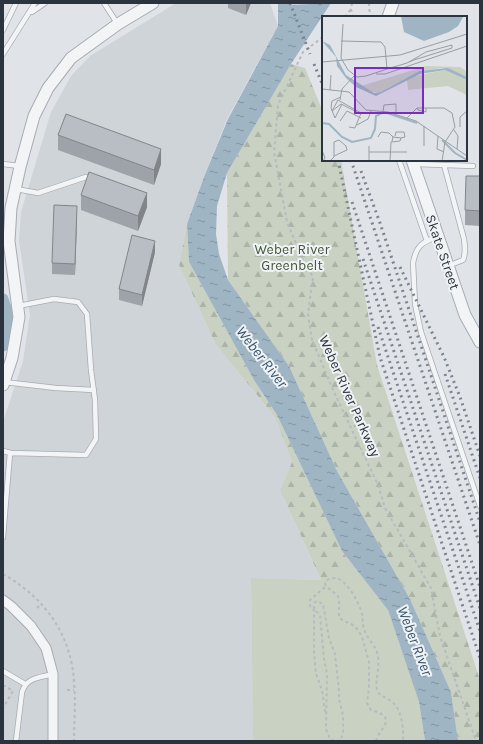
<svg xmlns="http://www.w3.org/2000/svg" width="483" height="744" viewBox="0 0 483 744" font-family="Karla,sans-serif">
	<defs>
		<pattern id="forest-firs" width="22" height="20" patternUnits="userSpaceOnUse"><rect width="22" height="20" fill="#c8d1c2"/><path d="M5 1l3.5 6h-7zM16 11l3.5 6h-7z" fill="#acb4a8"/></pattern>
		<pattern id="water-ripples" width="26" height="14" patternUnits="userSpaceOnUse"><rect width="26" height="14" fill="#9fb5c4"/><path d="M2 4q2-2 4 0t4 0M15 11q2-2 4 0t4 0" fill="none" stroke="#8294a1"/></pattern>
	</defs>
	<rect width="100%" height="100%" fill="#e0e4e8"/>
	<path fill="#cfd4d9" d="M176 3H270L278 26 227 119 204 177 187 224 179 265 216 345 275 417 292 462 280 490 321 580 251 578 253 741H3V422L23 361 30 315 19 241 21 212 51 112 71 76 90 56Z"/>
	<path fill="url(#forest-firs)" d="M291 64 305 68 323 112V160H341L377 365 480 680V741H458L451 692 410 599 337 471 289 366 228 280 227 173Z
		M187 224 189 262 254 380 277 415 342 551 388 610 425 741 328 595 280 490 292 462 275 417 216 345 179 265Z"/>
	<path fill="#c8d1c2" d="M354 567 388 610 419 702 425 741H253L251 578 321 580Z"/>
	<path fill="url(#water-ripples)" d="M278 3H290L289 5 331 3 291 64 227 173 217 206 216 234 219 254 228 280 289 366 337 471 410 599 451 692 458 741H425L419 702 388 610 342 551 277 415 254 380 189 262 187 224 204 177 228 119 278 26Z"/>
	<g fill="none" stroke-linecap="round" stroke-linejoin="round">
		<path stroke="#9fb5c4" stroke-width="11" d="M3 299 8 314 3 346"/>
		<g stroke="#a6acb2" stroke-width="6">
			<path id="service" d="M104 3 117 23
				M32 12 45 3
				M3 30 16 3
				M3 54 35 3
				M399 160 427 241
				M3 164 19 166
				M415 164 473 166
				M444 165 464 239C465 246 466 253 463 260L448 266
				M16 189 38 193 86 177
				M437 237C422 242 416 246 413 263L415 304 421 332 480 506
				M4 382 56 388 94 390
				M3 451 11 453 86 455 96 439 95 400 91 370 87 314 78 302 54 299 18 306
				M3 537 10 453
				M3 671 25 684
				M16 741 22 692C27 677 39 678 53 674"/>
		</g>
		<g stroke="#a6acb2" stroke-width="11">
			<path id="minor" d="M3 600 11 606 31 626 46 648 53 674V741"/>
		</g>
		<g stroke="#a6acb2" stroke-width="13">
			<path id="tertiary" d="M388 17 393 3
				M412 160 465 315 480 342
				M3 385 12 358 19 317 9 241 11 208 20 167 34 116 48 88 71 58 118 24 153 3"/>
		</g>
		<path stroke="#b7babf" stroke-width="2" stroke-dasharray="3 3" stroke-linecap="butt" d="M352 3 351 9 353 17
			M369 3 370 17
			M345 17 351 9
			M323 37 303 52 278 105 274 152 287 222 303 260 313 277 308 314 312 340 334 392 378 485 385 508 431 588 440 636 476 741
			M3 574C45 598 71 634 74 682 76 702 74 722 74 741
			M37 608 41 604
			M3 685 13 691 3 708
			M67 690H74
			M325 712 322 690 316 674 314 653V610L311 608 310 606V600L326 586
			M334 741 330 739 326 729 327 674 324 659 320 615C316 611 313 609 314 603L317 601 323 604 329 638 335 654 339 691V699L343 715V733L341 740 337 741
			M376 741C380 727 399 718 371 710L367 703 369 688V662L362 637 358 630 353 625 342 620 339 617V601L338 596 326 586 325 583C327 579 331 578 335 578 346 578 360 604 362 614 363 619 362 624 364 629 367 639 376 645 378 656 380 667 375 681 377 690 380 697 386 697 391 701 402 709 404 729 403 741"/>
		<use href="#service" stroke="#f3f4f6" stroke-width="4.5"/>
		<use href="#minor" stroke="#f3f4f6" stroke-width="9"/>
		<use href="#tertiary" stroke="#f3f4f6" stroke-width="11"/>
		<path stroke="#7c8590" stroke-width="3" stroke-dasharray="2 4" stroke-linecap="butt" d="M290 3 310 54
			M314 64 323 86
			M338 160 380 357 480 658
			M351 160 480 545
			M361 171 380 223 480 522
			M352 202 480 587
			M363 259 480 608
			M400 267 444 357 460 397 480 456
			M378 327 480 631
			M445 374 480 478"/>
	</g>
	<path fill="#9ea3a9" d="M228 3H251L246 15 228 8Z
		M58 135 161 164 154 185 58 150Z
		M480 176V226L465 225V210Z
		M81 195 147 207 138 231 81 210Z
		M77 217 75 275 52 274V263Z
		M155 252 142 306 119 300V289Z"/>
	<path fill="#818589" d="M246 3H251L246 15Z
		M161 149V164L154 185V170Z
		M147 193V207L138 231V216Z
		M77 206V217L75 275V264Z
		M155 241V252L142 306V295Z"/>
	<path fill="#b8bec4" stroke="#818589" d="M66 114 161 149 154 170 58 135Z
		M89 172 147 193 138 216 81 195Z
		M466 176H480V211L465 210Z
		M54 205 77 206 75 264 52 263Z
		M132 235 155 241 142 295 119 289Z"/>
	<g text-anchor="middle" stroke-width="4" stroke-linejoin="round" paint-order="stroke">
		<g font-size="14" fill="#425839" stroke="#f0f3f5">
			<text x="292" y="254">Weber River<tspan x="292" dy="16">Greenbelt</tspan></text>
		</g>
		<g font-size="14" fill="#2b343e" stroke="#f0f3f5">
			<text transform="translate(443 252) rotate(71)" y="5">Skate Street</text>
			<text transform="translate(350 396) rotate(66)" y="5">Weber River Parkway</text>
		</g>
		<g font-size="15" font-style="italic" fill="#39566d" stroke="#f0f3f5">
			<text transform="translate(262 357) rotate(52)" y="5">Weber River</text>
			<text transform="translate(415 641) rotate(69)" y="5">Weber River</text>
		</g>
	</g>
	<g transform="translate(322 16)">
		<rect width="145" height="145" fill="#e0e4e8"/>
		<path d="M104 50 138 51 143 54 145 61 121 52 97 55 59 76H49L39 70Z" fill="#c8d1c2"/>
		<path d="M123 54 145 64V79L126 70 86 74 85 64 89 61Z" fill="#c8d1c2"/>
		<path d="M79 0H140L141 1 136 10 127 16 102 25 82 16ZM0 25 8 29 24 59 52 77 59 76 97 55 126 52 145 61V64L123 54 98 58 54 80 34 71 24 62 15 50 14 41Z" fill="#9fb5c4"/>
		<path fill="none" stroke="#9fb5c4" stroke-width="2" d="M0 107 7 108 20 121 30 126 49 122 53 113 54 100 62 96 95 107M120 124 133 137 145 144"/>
		<path fill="none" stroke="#989ea4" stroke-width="1" d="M21 8 19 42 26 54 35 61 44 60 65 53 85 47 87 46 92 44 130 32V29L104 36 87 46M19 25 59 26 63 31 65 53M0 46 78 39 145 18M54 58H63L145 30M0 73 27 76 44 94 66 96 94 105 145 140M8 74 9 59M19 81 10 85 9 92 13 102 20 88M18 84 20 73 32 60M95 92 96 94 104 96V92M10 95 16 84 39 97 33 112 27 111M10 95 19 88 35 96M61 95 62 89 74 88V98M85 102 95 92H122L130 97 133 111 123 126 120 145M18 105 25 95 39 102M35 109 46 103 49 95M138 111V101L145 95M132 114 136 120 135 133M73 120 74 116H82L83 121 79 122M116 120 115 133 122 136M56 121 59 116 67 117 71 121M47 130V145M102 130V110M0 134 3 142 1 145M47 136H85M8 145 12 141V126L17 124 24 130 25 134 12 140M68 145 69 126 78 125 79 122 71 121 70 125"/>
		<path fill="#7b2cbf" fill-opacity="0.15" stroke="#7b2cbf" stroke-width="2" d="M33 52H101V97H33Z"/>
		<rect width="145" height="145" fill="none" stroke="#2b343e" stroke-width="2"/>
	</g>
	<rect width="483" height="744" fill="none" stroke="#2b343e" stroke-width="8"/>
</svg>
